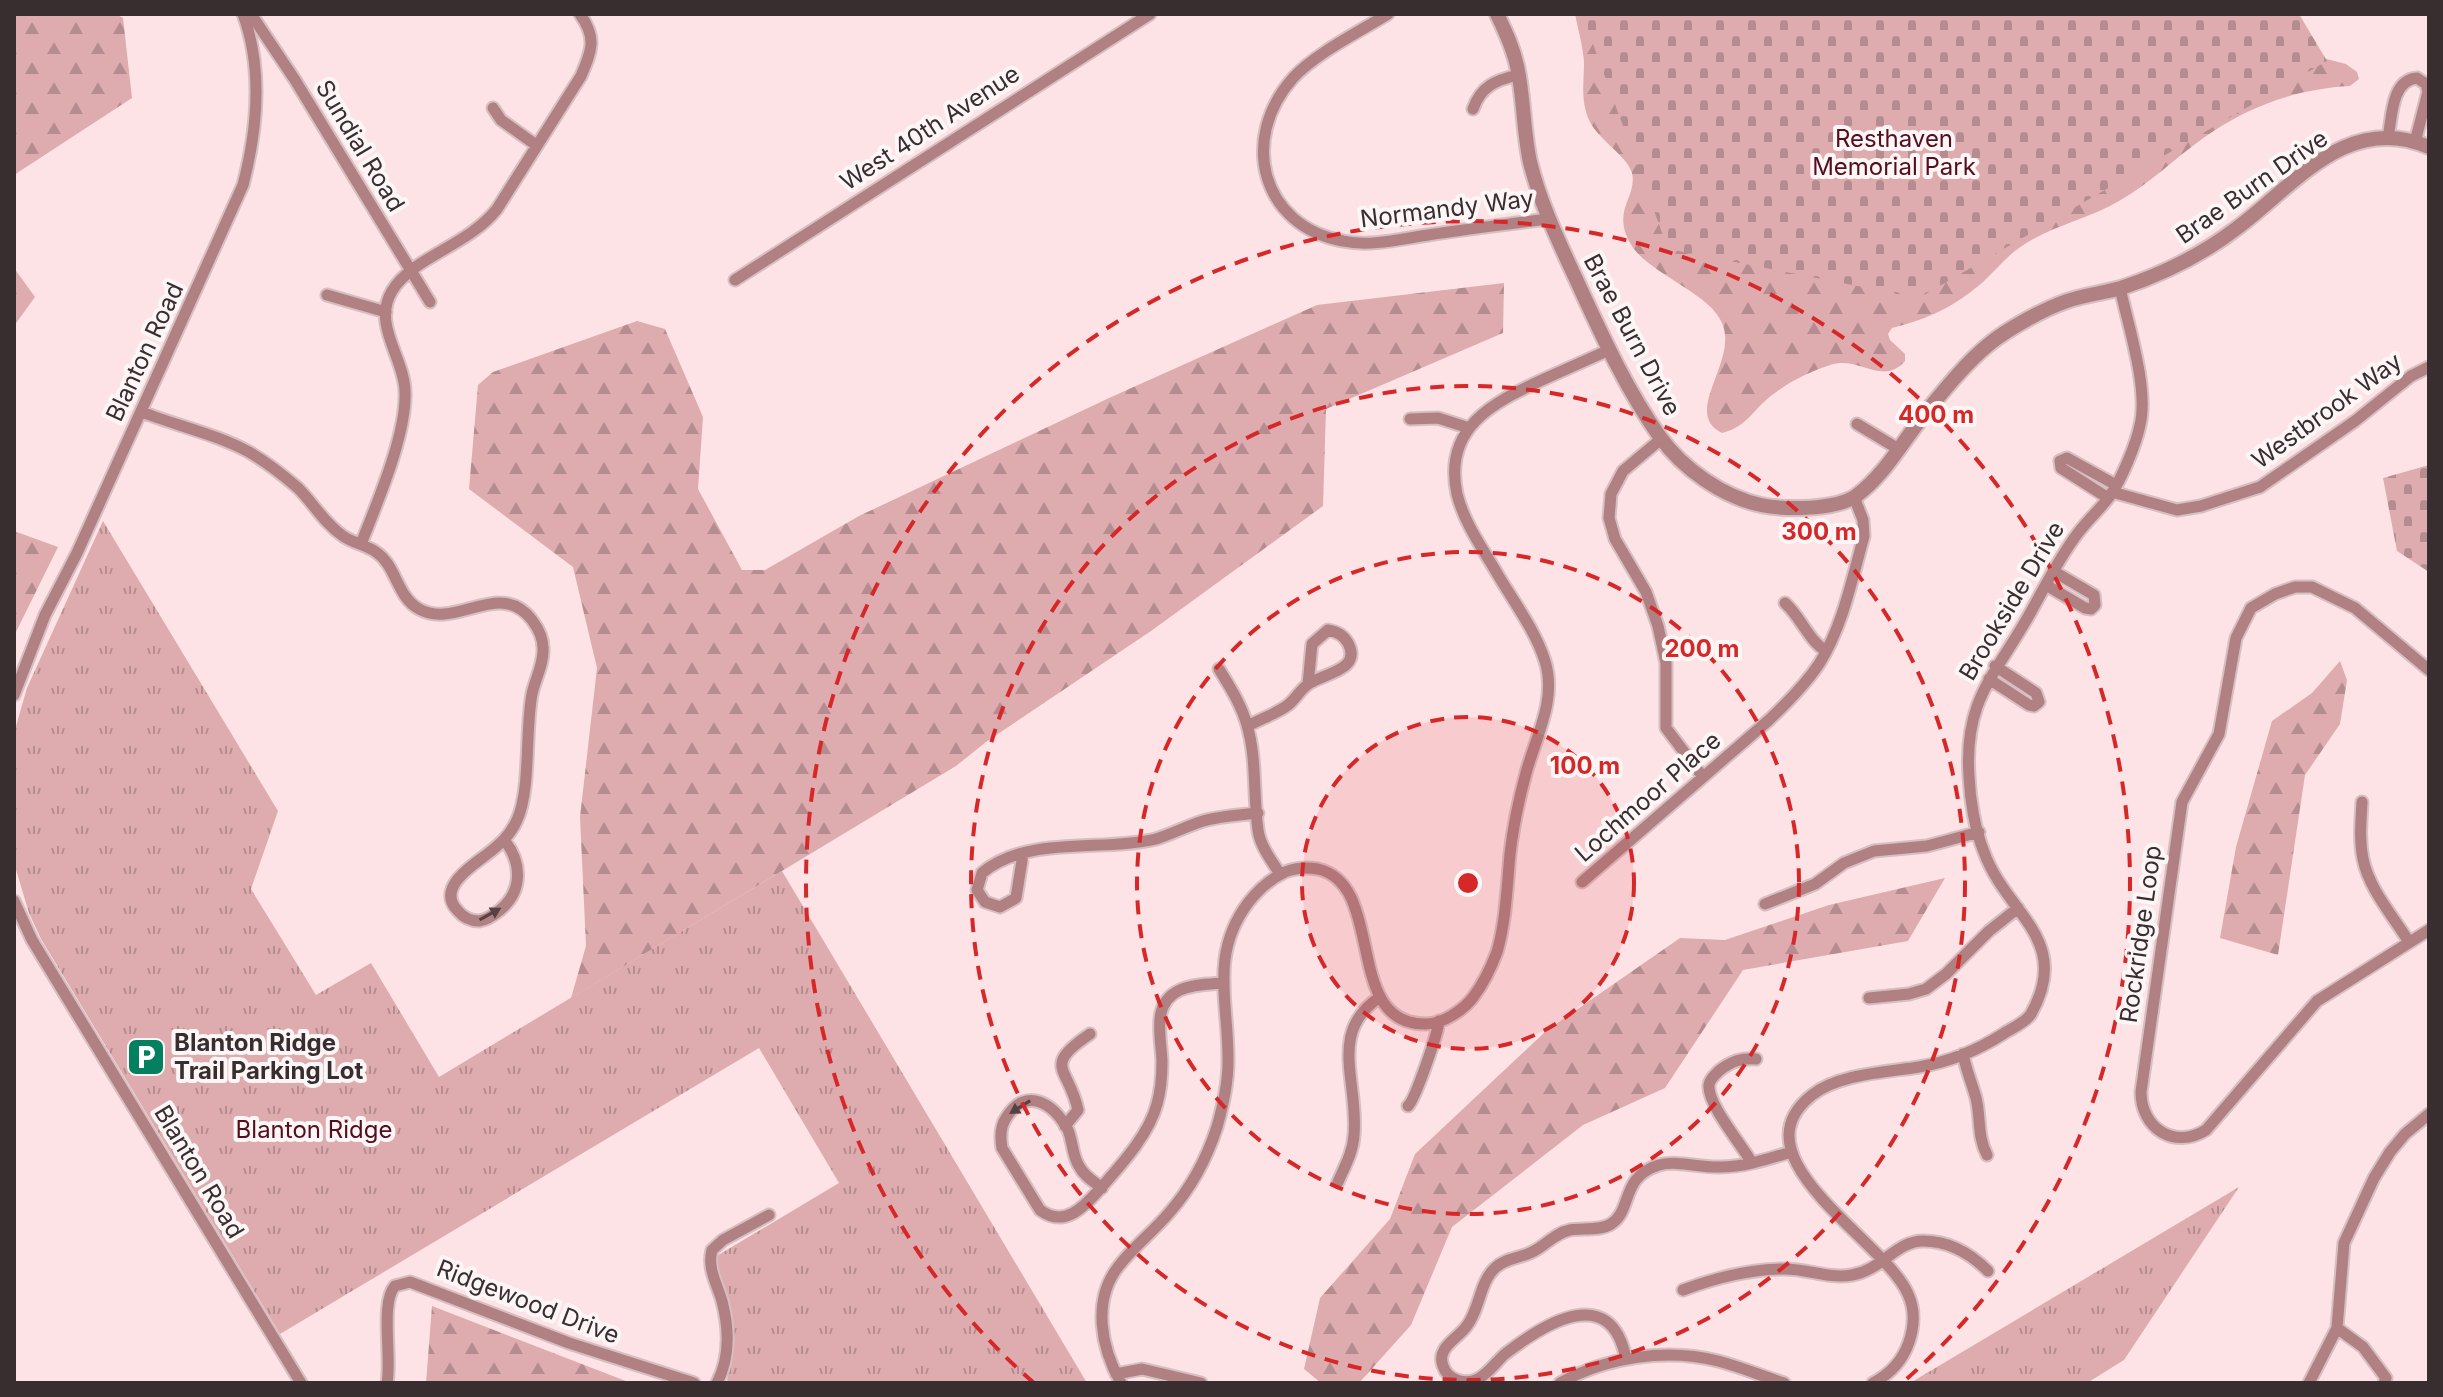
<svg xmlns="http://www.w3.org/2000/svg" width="2443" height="1397" viewBox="0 0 2443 1397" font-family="Inter,sans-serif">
	<defs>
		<pattern id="grass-tufts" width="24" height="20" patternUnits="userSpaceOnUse" patternTransform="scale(2)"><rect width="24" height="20" fill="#deacaf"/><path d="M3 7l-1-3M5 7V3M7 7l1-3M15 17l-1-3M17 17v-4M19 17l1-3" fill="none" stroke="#b58c8f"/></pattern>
		<pattern id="forest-firs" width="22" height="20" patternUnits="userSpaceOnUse" patternTransform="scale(2)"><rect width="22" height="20" fill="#deacaf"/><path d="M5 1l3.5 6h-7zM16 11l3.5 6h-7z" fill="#b58c8f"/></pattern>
		<pattern id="cemetery-stones" width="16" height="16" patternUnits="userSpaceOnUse" patternTransform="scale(2)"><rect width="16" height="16" fill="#deacaf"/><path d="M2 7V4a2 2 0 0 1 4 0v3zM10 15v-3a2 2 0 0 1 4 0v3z" fill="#b58c8f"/></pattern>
	</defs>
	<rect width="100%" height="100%" fill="#fde3e5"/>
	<path fill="url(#grass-tufts)" d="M103 521 278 811 251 889 316 995 371 963 439 1077 782 871 1087 1383H727L731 1340 715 1269V1257L839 1183 759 1048 280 1334 41 939 29 913 14 863V733L27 688Z
		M2239 1187 2124 1360 2087 1383H1910Z"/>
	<path fill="url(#forest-firs)" d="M14 14H116L123 18 132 98 14 175Z
		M1575 14H1671L2311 55 2346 64 2357 72 2359 79 2350 86C2295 89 2246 107 2202 139 2174 159 2149 184 2119 201 2087 220 2049 226 2019 248 2006 257 1995 271 1983 282 1954 307 1928 319 1892 328L1888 334 1890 340 1905 354V361C1882 387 1859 355 1830 365 1812 371 1790 381 1775 393 1753 408 1749 426 1722 433 1681 413 1739 361 1722 323 1710 294 1655 276 1634 249 1608 212 1638 198 1632 173 1627 156 1600 141 1590 122 1580 101 1584 84 1584 62 1583 47 1578 29 1575 14Z
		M14 268 35 297 14 326Z
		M1504 283 1503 333 1326 409 1323 506 1151 631 986 742 956 766 571 998 586 946 580 817 597 668 573 567 469 489 478 385 493 372 637 321 665 329 703 417 698 489 742 570H765L859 516 1109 398 1317 305Z
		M14 531 58 547 14 636Z
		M2340 661 2347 680 2340 724 2305 775 2278 955 2220 938 2236 847 2272 721 2312 693Z
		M1945 878 1908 941 1743 970 1665 1088 1583 1125 1452 1227 1411 1325 1359 1383H1321L1304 1369 1320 1298 1390 1219 1415 1154 1546 1031 1680 938 1725 940 1829 905Z
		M432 1306 631 1383H426Z"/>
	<path fill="url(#cemetery-stones)" d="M1582 14H2299L2327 61 1919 298 1668 249Z
		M2429 465V572L2397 551 2383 478Z"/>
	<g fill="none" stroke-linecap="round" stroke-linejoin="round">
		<g stroke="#d6bfc1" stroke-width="15">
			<path id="minor" d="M251 14 295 80 430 302
				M1388 14C1359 32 1316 53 1293 78 1239 139 1261 226 1343 241 1370 247 1401 239 1428 235 1468 229 1508 224 1548 219
				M493 108 501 120 536 145
				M1473 109C1481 86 1496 80 1518 75
				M2388 138C2392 118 2391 80 2417 78L2426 84 2428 92 2415 142
				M735 280 1150 14
				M327 295 386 312
				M142 412C177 426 216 434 249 452 266 462 283 475 298 488 313 503 325 524 343 536 353 543 366 545 376 552 397 566 396 596 419 609 456 630 500 578 532 620 538 628 543 638 543 648 544 664 535 679 532 694 525 730 531 790 517 820 510 836 499 845 486 855 470 867 436 889 458 911 463 917 471 921 479 921 487 920 494 915 500 910 523 891 522 863 505 841
				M1410 419 1438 418 1469 428
				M1857 424 1900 450
				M1661 439 1623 471 1611 494 1609 518 1615 539 1646 592 1658 626 1666 663V728L1703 777
				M2112 492 2177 510 2201 506 2260 487 2355 421 2411 376 2429 367
				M2108 498 2061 468 2060 461 2067 458 2116 485
				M361 544C377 503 407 434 405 391 404 357 372 325 392 291 412 257 468 246 497 209L581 76C592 50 597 38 580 14
				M2046 585 2085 608 2091 609 2095 605 2094 595 2053 571
				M1785 603C1801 617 1808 640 1826 651
				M1219 669C1230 687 1241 704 1247 725 1257 759 1253 795 1258 830 1260 846 1272 861 1280 874
				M2429 670 2355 608 2312 587H2295L2275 594 2251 608 2236 638 2219 734 2182 802 2141 1092C2141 1128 2174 1150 2206 1130L2317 1001 2429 930
				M1989 679 2029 705 2034 706 2039 702 2036 693 1995 666
				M14 695 45 615 77 553 243 185C257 131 263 68 243 14
				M1248 726C1260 719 1276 714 1288 705 1296 699 1301 688 1310 683 1325 673 1362 670 1348 643 1343 635 1338 632 1328 630L1312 644 1308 684
				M2362 802C2361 821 2359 840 2363 859 2369 889 2393 916 2409 942
				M1023 854 1016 898 1000 907 985 902 977 890 982 873C1026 835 1103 852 1156 839 1172 834 1187 826 1203 821 1220 816 1240 815 1258 813
				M1582 882 1769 720C1787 703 1805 685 1819 664 1843 626 1852 579 1864 536L1863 520 1854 497
				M14 901 32 940 301 1383
				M1765 904 1815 884 1844 863 1874 851 1927 846 1979 832
				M1869 998 1909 994 1926 989 1946 974 1989 931 2018 908
				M1963 1054C1966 1070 1972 1083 1976 1098 1981 1118 1977 1136 1987 1155
				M1408 1106C1415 1100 1438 1033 1439 1021
				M1065 1126 1078 1110C1069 1067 1041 1067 1090 1034
				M1752 1163C1742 1145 1707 1104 1709 1085 1710 1078 1716 1074 1720 1070 1732 1061 1741 1058 1756 1059
				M1338 1182C1345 1166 1353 1152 1354 1135 1359 1082 1327 1032 1380 997
				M1102 1188C1093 1181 1084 1176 1079 1166 1072 1155 1073 1142 1068 1130 1054 1104 1026 1085 1006 1118 1000 1127 1000 1137 1002 1148L1040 1210C1064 1228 1083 1208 1099 1190 1120 1166 1149 1135 1157 1104 1161 1090 1162 1075 1162 1061 1161 1036 1151 1003 1180 990 1193 984 1209 984 1222 983
				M1683 1290C1715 1278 1751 1269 1785 1269 1808 1269 1829 1279 1852 1275 1882 1270 1896 1241 1923 1241 1949 1241 1970 1253 1988 1271
				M2337 1328 2363 1347 2386 1378 2384 1383
				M1626 1359C1611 1282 1545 1323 1505 1354 1496 1362 1489 1373 1478 1379 1466 1385 1448 1381 1443 1366 1436 1348 1457 1339 1466 1327 1480 1310 1479 1283 1495 1268 1505 1258 1522 1258 1534 1251 1546 1245 1555 1233 1570 1230 1583 1228 1600 1231 1611 1224 1633 1210 1620 1177 1659 1165 1679 1160 1699 1168 1720 1167 1744 1167 1768 1159 1791 1152
				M1116 1374 1142 1369 1201 1383
				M387 1383C392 1358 380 1302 395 1286L410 1282 569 1343 694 1383
				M717 1383C730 1358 729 1328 722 1301 717 1284 707 1268 712 1250L723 1240 769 1215
				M1121 1383C1101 1348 1092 1301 1118 1267 1133 1247 1153 1232 1169 1213 1191 1188 1207 1158 1217 1127 1223 1106 1228 1084 1228 1062 1229 1004 1209 955 1248 903 1258 890 1270 879 1285 872 1295 868 1307 867 1318 869 1387 885 1342 1025 1426 1024 1443 1024 1465 1009 1474 996 1483 984 1492 965 1497 952 1506 921 1507 886 1510 854 1513 827 1519 799 1526 773 1536 736 1557 700 1545 661 1535 630 1514 602 1498 575 1483 549 1464 523 1457 494 1443 428 1492 403 1542 380 1564 370 1587 360 1609 350
				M1560 1383C1607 1357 1666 1348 1718 1361 1741 1367 1762 1376 1784 1383
				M1873 1383C1890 1374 1903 1360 1909 1342 1914 1327 1915 1309 1908 1294 1885 1240 1732 1158 1812 1095 1838 1074 1887 1072 1919 1067 1948 1062 1978 1050 2003 1034 2012 1028 2025 1023 2031 1014 2073 939 2006 914 1984 852 1975 830 1970 800 1969 776 1964 700 1994 677 2028 617 2044 589 2058 559 2078 533 2088 520 2100 509 2110 496 2121 480 2136 445 2140 425 2149 389 2128 325 2120 288
				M2309 1383 2337 1328 2344 1243 2374 1178 2390 1152 2405 1134 2429 1114"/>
		</g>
		<g stroke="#d6bfc1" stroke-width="18">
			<path id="tertiary" d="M1497 14C1505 31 1513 47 1517 66 1524 97 1523 130 1530 162 1541 207 1562 248 1581 290 1604 340 1628 392 1660 437 1683 469 1723 497 1761 505 1785 510 1835 510 1856 496 1886 474 1904 439 1927 411 1945 389 1966 363 1988 345 2007 329 2044 309 2067 301 2084 295 2103 293 2121 288 2163 274 2202 255 2237 228 2295 185 2347 112 2429 147"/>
		</g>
		<use href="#minor" stroke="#b08083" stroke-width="11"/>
		<use href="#tertiary" stroke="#b08083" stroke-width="14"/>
	</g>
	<defs><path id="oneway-solid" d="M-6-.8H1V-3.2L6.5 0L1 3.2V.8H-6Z" transform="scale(2)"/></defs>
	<g fill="#564244">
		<use href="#oneway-solid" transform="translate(490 914) rotate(-29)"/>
		<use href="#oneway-solid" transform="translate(1020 1107) rotate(148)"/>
	</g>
	<circle cx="1468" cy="883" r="166" fill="#d62828" fill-opacity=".12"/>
	<g fill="none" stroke="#d62828" stroke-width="4" stroke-dasharray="14 10">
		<circle cx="1468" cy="883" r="166"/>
		<circle cx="1468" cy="883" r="331"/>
		<circle cx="1468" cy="883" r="497"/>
		<path d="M1034 1383A662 662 0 1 1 1902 1383"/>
	</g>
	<defs>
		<g id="parking-square" transform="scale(2)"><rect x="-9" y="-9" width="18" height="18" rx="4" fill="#03805f" stroke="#fcf6f6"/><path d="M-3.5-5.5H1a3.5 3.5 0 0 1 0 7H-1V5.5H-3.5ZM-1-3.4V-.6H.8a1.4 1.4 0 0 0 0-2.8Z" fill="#fff"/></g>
	</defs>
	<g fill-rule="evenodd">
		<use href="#parking-square" x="146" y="1057"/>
	</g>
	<g text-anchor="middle" stroke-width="8" stroke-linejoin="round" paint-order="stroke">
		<g font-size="24" fill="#382e2f" stroke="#fcf6f6">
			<text transform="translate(930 128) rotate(-33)" y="8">West 40th Avenue</text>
			<text transform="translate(360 146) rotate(59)" y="8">Sundial Road</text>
			<text transform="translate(2252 187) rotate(-35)" y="8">Brae Burn Drive</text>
			<text transform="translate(1447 209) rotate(-7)" y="8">Normandy Way</text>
			<text transform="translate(1632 335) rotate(62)" y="8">Brae Burn Drive</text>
			<text transform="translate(145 352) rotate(-65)" y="8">Blanton Road</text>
			<text transform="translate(2327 411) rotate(-36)" y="8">Westbrook Way</text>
			<text transform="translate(2012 601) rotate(-59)" y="8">Brookside Drive</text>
			<text transform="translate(1648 797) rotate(-41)" y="8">Lochmoor Place</text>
			<text transform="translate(2141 934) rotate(-82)" y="8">Rockridge Loop</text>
			<text transform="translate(199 1172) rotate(59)" y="8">Blanton Road</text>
			<text transform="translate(528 1302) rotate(21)" y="8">Ridgewood Drive</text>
		</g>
		<g font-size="24" fill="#540e1d" stroke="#fcf6f6">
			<text x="1894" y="147">Resthaven<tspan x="1894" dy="28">Memorial Park</tspan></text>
			<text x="314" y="1138">Blanton Ridge</text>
		</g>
		<g font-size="24" font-weight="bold" fill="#382e2f" stroke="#fcf6f6" text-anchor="start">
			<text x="174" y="1051">Blanton Ridge<tspan x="174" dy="28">Trail Parking Lot</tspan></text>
		</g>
	</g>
	<circle cx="1468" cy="883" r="12" fill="#d62828" stroke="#fcf6f6" stroke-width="4"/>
	<g font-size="24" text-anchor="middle" font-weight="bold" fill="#d62828" stroke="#fcf6f6" stroke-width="8" stroke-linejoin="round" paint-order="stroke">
		<text x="1936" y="423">400 m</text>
		<text x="1819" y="540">300 m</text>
		<text x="1702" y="657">200 m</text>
		<text x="1585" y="774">100 m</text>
	</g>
	<rect width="2443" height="1397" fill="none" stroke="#382e2f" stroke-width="32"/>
</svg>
